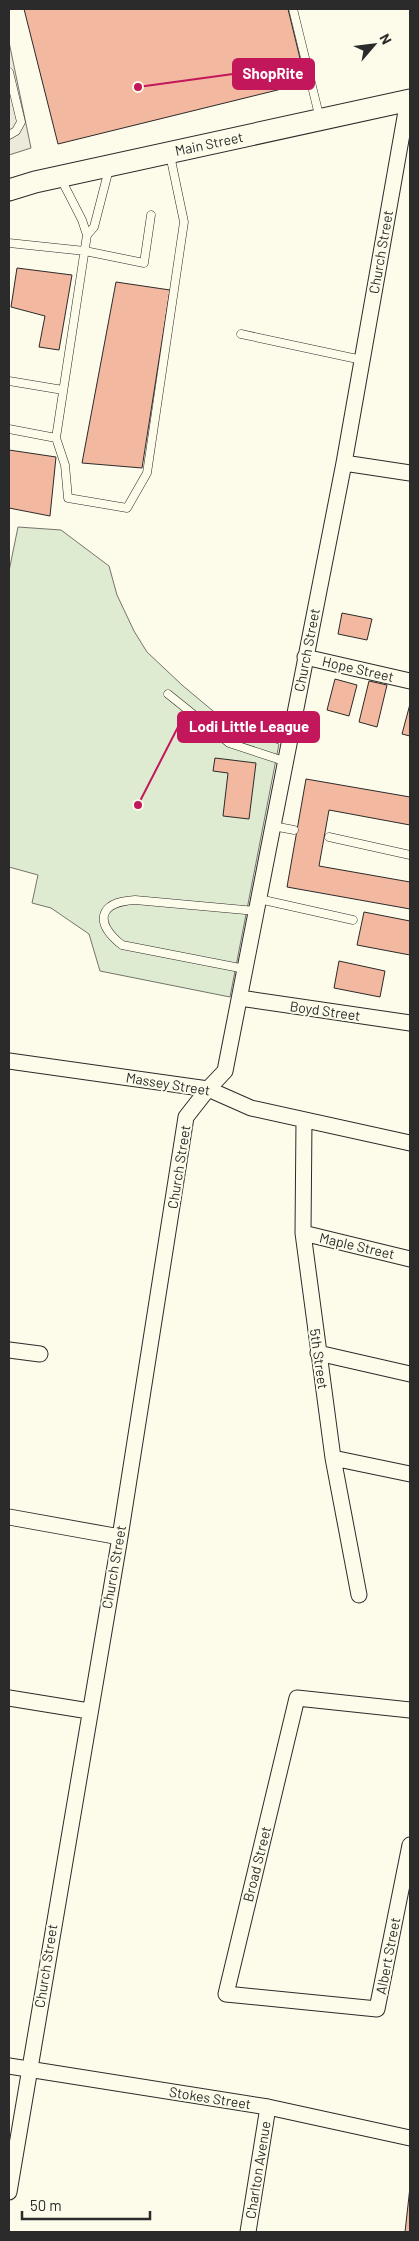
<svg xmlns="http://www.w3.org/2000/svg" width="419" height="2241" viewBox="0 0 419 2241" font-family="Barlow,sans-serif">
	<rect width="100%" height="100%" fill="#fdfbea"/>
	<path fill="#deebd1" stroke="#74746e" d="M18 527 61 530 109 566 117 595 134 631 147 652 182 685 231 726 279 744 230 997 100 971 89 934 51 908 32 903 38 875 9 867V571Z"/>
	<path fill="#eceadb" stroke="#74746e" d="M9 42 31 148 9 155Z"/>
	<path fill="#f2b8a0" stroke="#2b2b2b" d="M24 9H288L306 83 58 144Z
		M17 268 72 275 59 350 39 347 45 316 11 307Z
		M116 282 170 290 142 468 82 463Z
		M9 450 56 457 50 516 9 508Z
		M342 613 372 619 367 640 338 634Z
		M335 679 357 685 349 716 327 710Z
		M369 681 387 685 377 727 359 722Z
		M410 704V736L402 734Z
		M215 758 256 763 249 819 223 816 228 773 213 771Z
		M306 779 410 797V825L329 810 319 866 410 882V909L287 887Z
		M364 912 410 921V955L357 945Z
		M339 961 385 971 380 997 334 988Z
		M410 2187V2232H405Z"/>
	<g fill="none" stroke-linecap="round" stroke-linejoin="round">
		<g stroke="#2b2b2b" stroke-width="9">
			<path id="lane" d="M293 9 320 119
				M9 72 21 122 16 131 9 135
				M87 235 94 227 109 169
				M9 243 85 251 144 263 151 215
				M241 334 362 360
				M9 381 63 390
				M9 429 56 438 87 235 82 220 61 179
				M56 438 65 465 68 498 127 508 147 473 184 222 170 155
				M168 694 229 743 284 761
				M273 826 294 830
				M329 837 410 855
				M259 899 353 920
				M245 969 122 945C94 923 98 902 135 900L257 911"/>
		</g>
		<g stroke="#2b2b2b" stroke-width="17">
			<path id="street" d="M344 463 410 473
				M305 657 410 681
				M240 998 410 1023
				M9 1061 208 1089 251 1108 410 1143
				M304 1120 303 1233 333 1458 359 1595
				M303 1233 410 1259
				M9 1350 40 1354
				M318 1353 410 1374
				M333 1458 410 1474
				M9 1517 120 1537
				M9 1698 89 1711
				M410 1710 297 1698 226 1994 377 2009 410 1845
				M9 2066 268 2107 410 2138
				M9 2192 120 1537 186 1117 208 1089 225 1071 344 463 408 100
				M248 2232 268 2107"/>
		</g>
		<g stroke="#2b2b2b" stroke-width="23">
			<path id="secondary" d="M9 190 35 182 410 100"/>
		</g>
		<use href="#lane" stroke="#fdfbea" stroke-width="8"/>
		<use href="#street" stroke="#fdfbea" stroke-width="15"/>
		<use href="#secondary" stroke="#fdfbea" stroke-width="21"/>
	</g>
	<g text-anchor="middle" stroke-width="4" stroke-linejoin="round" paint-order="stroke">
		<g font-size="14" fill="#2b2b2b" stroke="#fdfbea">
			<text transform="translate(209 144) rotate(-12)" y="5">Main Street</text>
			<text transform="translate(381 252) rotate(-80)" y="5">Church Street</text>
			<text transform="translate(307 650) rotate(-79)" y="5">Church Street</text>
			<text transform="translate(358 669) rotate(13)" y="5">Hope Street</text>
			<text transform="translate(325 1011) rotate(8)" y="5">Boyd Street</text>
			<text transform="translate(168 1084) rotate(9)" y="5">Massey Street</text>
			<text transform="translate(179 1167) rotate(-81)" y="5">Church Street</text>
			<text transform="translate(357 1246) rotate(13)" y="5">Maple Street</text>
			<text transform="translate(319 1359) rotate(82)" y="5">5th Street</text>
			<text transform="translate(114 1567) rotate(-80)" y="5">Church Street</text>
			<text transform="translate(257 1864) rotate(-76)" y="5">Broad Street</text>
			<text transform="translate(388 1956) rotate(-79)" y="5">Albert Street</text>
			<text transform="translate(46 1966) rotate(-81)" y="5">Church Street</text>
			<text transform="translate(210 2098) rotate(9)" y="5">Stokes Street</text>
			<text transform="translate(258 2170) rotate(-81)" y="5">Charlton Avenue</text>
		</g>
	</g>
	<path fill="none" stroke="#c2185b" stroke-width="2" d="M138 87L233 74M138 805L178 727"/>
	<g fill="#c2185b" stroke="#fdfbea" stroke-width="2">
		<circle cx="138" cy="87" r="5"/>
		<circle cx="138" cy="805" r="5"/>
	</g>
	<g fill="#c2185b" stroke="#c2185b" stroke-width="2">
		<rect x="233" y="59" width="81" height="30" rx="5"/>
		<rect x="178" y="712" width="141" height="30" rx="5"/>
	</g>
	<g font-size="15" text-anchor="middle" font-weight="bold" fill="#fff">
		<text x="273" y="79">ShopRite</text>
		<text x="249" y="732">Lodi Little League</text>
	</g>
	<rect width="419" height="2241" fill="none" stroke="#2b2b2b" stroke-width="20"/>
	<g transform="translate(374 45) rotate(62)" stroke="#fdfbea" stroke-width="4" paint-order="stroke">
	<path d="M0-4L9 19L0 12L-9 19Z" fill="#2b2b2b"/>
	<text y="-8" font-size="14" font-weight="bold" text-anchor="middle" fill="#2b2b2b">N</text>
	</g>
	<path d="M22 2211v8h128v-8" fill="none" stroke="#2b2b2b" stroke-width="2.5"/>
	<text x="30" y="2211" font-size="15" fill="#2b2b2b" stroke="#fdfbea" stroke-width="4" paint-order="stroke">50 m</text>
</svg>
